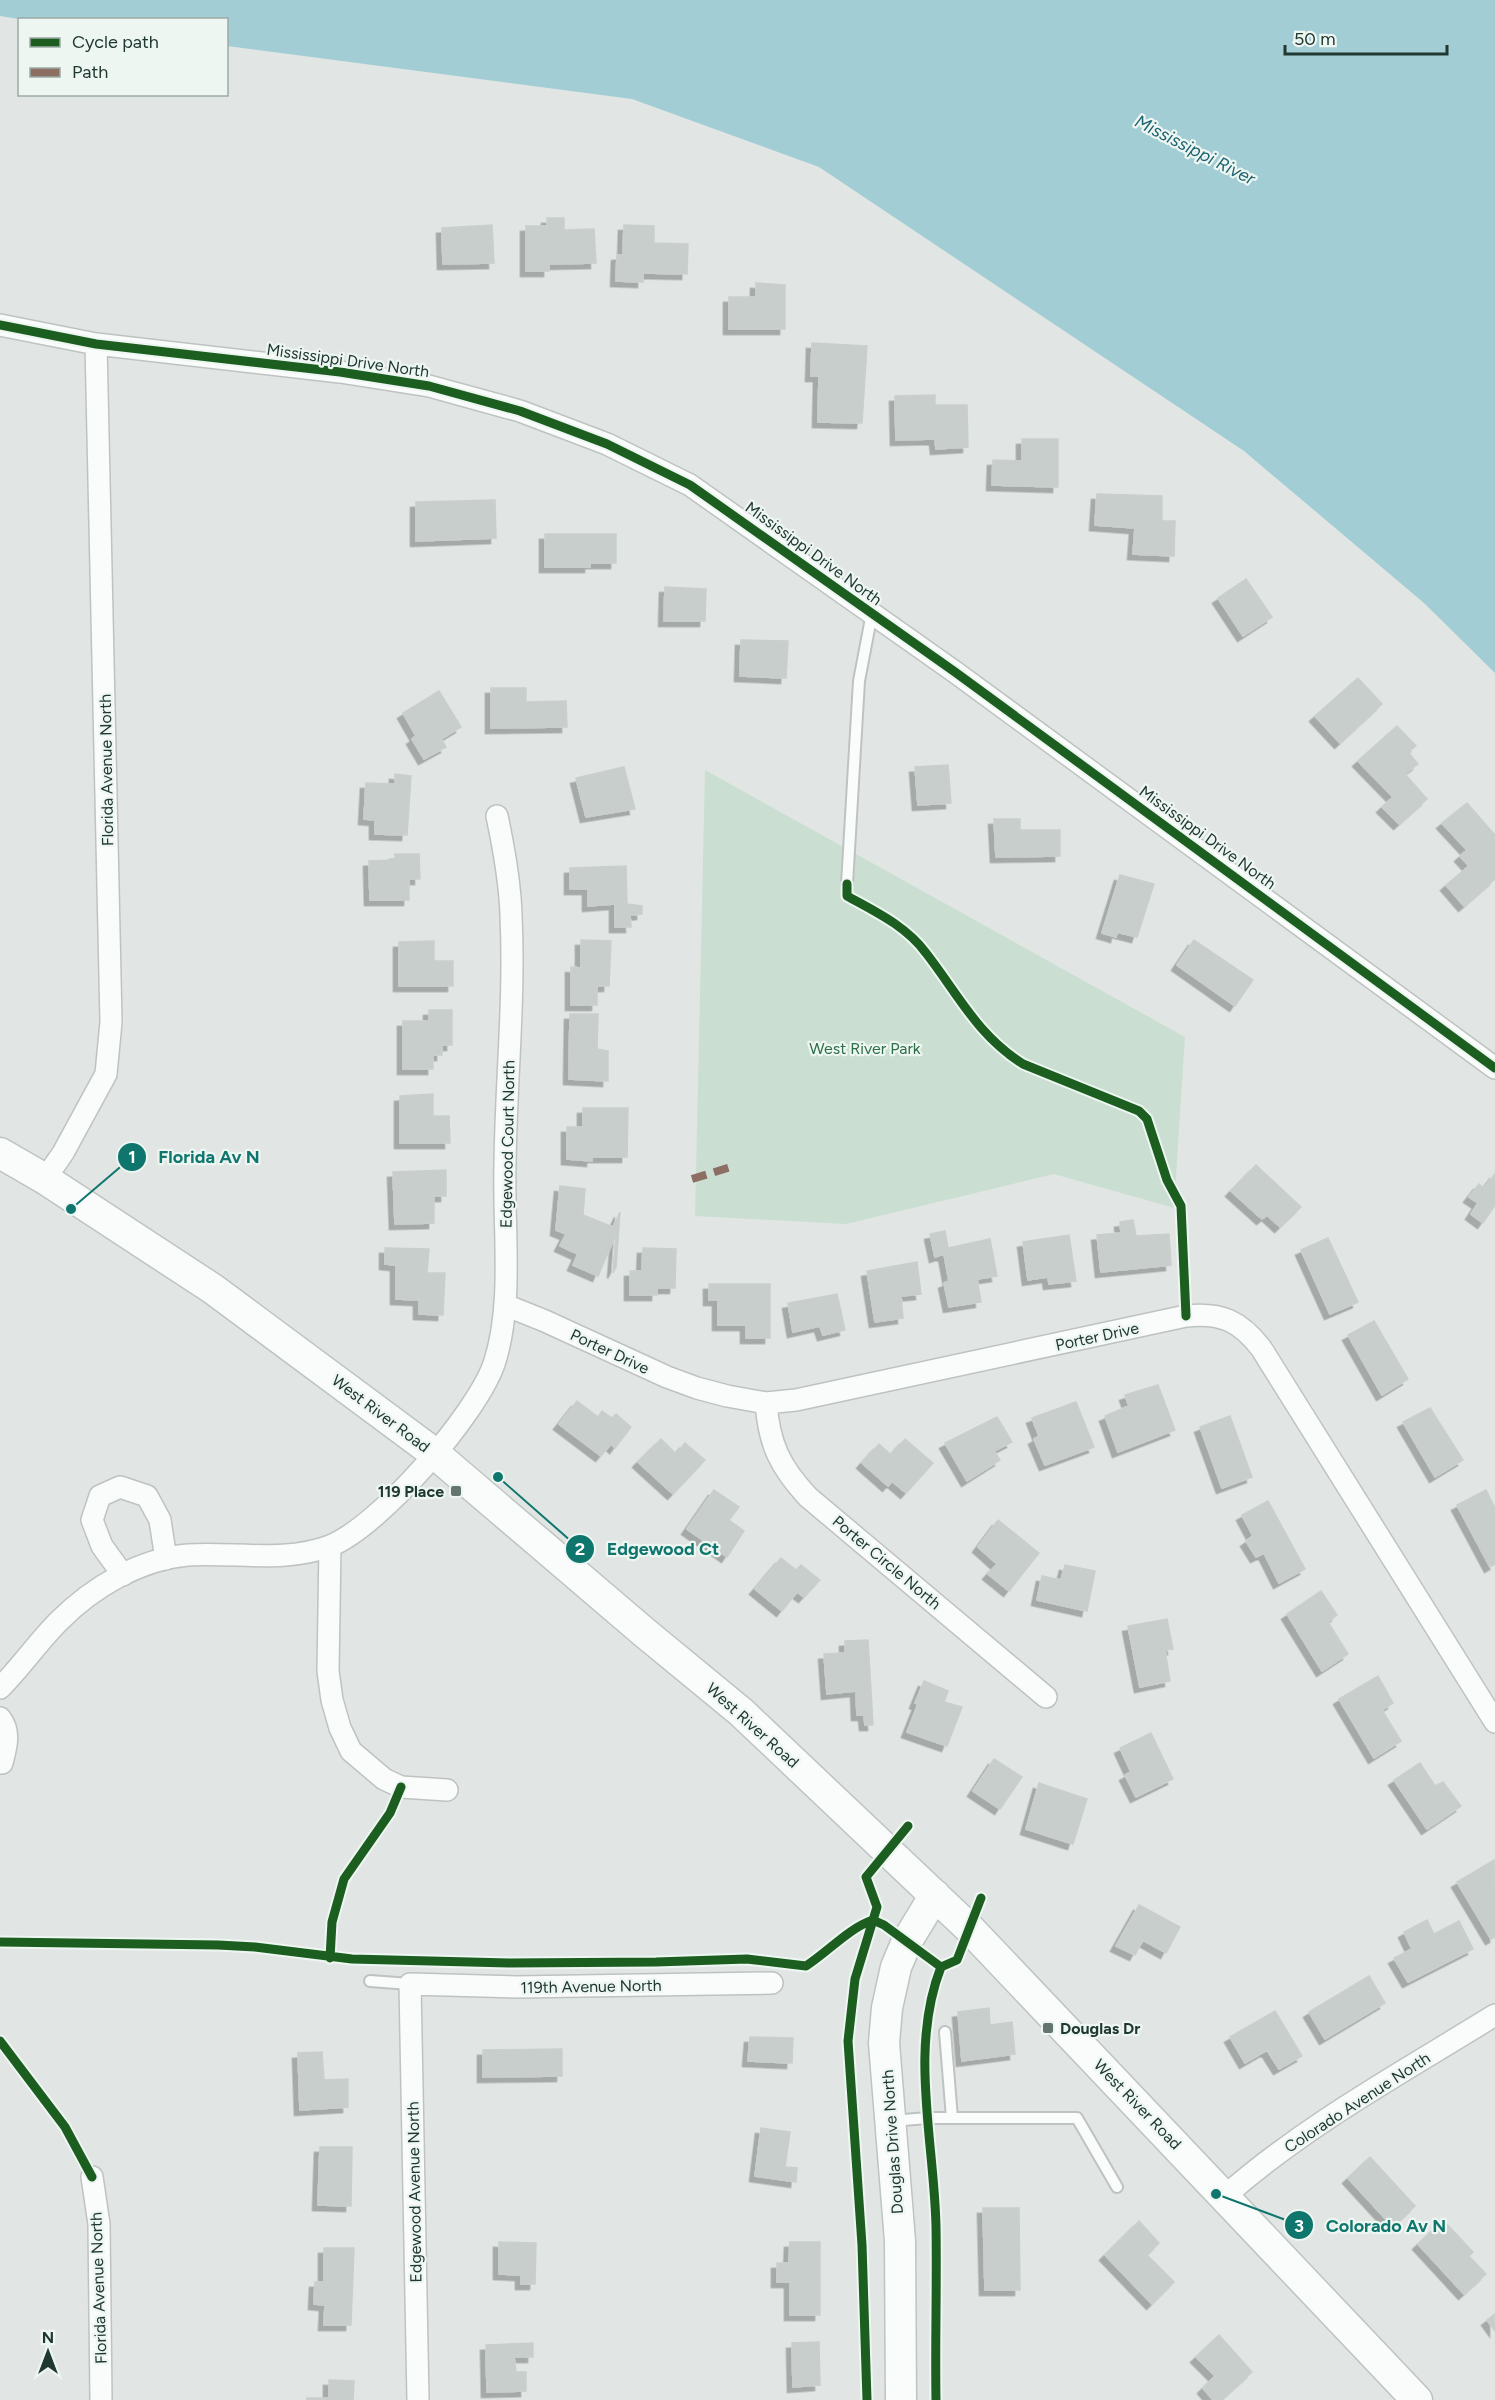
<svg xmlns="http://www.w3.org/2000/svg" width="1495" height="2400" viewBox="0 0 1495 2400" font-family="Figtree,sans-serif">
	<defs>
		<filter id="shadow"><feDropShadow dx="-5.5" dy="5.5" stdDeviation="0" flood-color="#0004"/></filter>
	</defs>
	<rect width="100%" height="100%" fill="#e1e6e4"/>
	<path fill="#cadfd1" d="M705 770 1185 1037 1174 1208 1054 1174 846 1224 695 1216Z"/>
	<path fill="#a2cdd4" d="M0 0H1495V673L1424 603 1244 451 819 167 632 99 227 46 226 20H25L0 16Z"/>
	<path fill="#c8cecb" stroke="#cacfcd" stroke-width="1.5" filter="url(#shadow)" d="M547 218H564V230L594 229 596 263 549 264V271H526V226H547Z
		M492 225 494 263 443 264 442 228Z
		M624 225 654 226V243L688 244 687 274 643 273V282L616 281 617 255H623Z
		M756 283 785 285V329H729V297H756Z
		M812 343 867 346 862 423 818 422 819 376H811Z
		M935 395V405H967L968 447 936 449 935 439 896 440 895 396Z
		M1022 439H1058V487L992 485 993 460 1022 461Z
		M1097 494 1162 496V521H1175L1174 556 1133 554 1135 528 1095 525Z
		M495 500 496 538 416 541V502Z
		M545 534H616V563H590V567H545Z
		M1246 579 1272 617 1243 636 1218 598Z
		M665 587 706 589 705 621H664Z
		M741 640 788 641 786 678 740 676Z
		M1358 678 1382 704 1340 743 1315 716Z
		M491 688H526V702L566 701 567 727 491 728Z
		M439 691 461 727 441 739 446 747 424 759 412 739 416 736 403 713Z
		M1397 726 1416 746 1408 752 1418 764 1405 774 1427 799 1399 824 1382 807 1393 797 1358 761Z
		M948 765 951 803 918 805 915 767Z
		M624 767 635 809 586 817 576 778Z
		M395 774 411 776 407 835 375 834V820L364 819 366 783 395 784Z
		M1467 803 1495 835V879L1464 906 1446 885 1469 866 1460 856 1467 850 1442 823Z
		M994 819H1020V830H1060V856L996 857Z
		M395 854H419L420 879H409V900H370L369 861 395 860Z
		M626 866 627 904 642 906V914L630 915 631 927H615V904L588 906V889H570V868Z
		M1120 875 1154 884 1137 937 1117 932 1116 937 1102 933Z
		M581 940 611 941 609 986H597V1005H571V967L581 968Z
		M1194 940 1253 980 1235 1006 1177 965Z
		M434 941V961H453V986H399V942Z
		M429 1010H452V1045H442V1055H433V1069H403V1021H429Z
		M570 1014H598L597 1049 608 1051V1081L569 1079Z
		M433 1094V1116H449L450 1143H400V1096Z
		M583 1108H628L627 1157H592V1161L567 1159V1127H583Z
		M1256 1165 1301 1207 1280 1227 1267 1215 1262 1219 1231 1191Z
		M446 1170V1196H434V1223L395 1224 393 1172Z
		M1495 1174V1205L1483 1223 1471 1214 1478 1203 1469 1197 1479 1184 1484 1188Z
		M560 1186 585 1189 583 1215 613 1227 620 1212 616 1267 613 1273 616 1234 598 1276 573 1265 578 1254 560 1246 566 1234 556 1230Z
		M1133 1220 1136 1236 1169 1234 1171 1265 1101 1272 1097 1235 1121 1233 1120 1222Z
		M945 1231 948 1248 990 1239 997 1276 977 1279 981 1302 949 1307 944 1283 949 1281 944 1254 935 1257 930 1234Z
		M1069 1235 1076 1281 1049 1284 1048 1277 1028 1280 1023 1242Z
		M1328 1238 1358 1302 1330 1314 1301 1250Z
		M385 1248 429 1249 427 1273H445L443 1315 419 1314V1300L396 1299V1265L385 1264Z
		M643 1248 676 1249 675 1288H657V1295H630V1271H642Z
		M917 1262 921 1294 901 1296 903 1318 875 1322 867 1271Z
		M709 1284H770V1338H746V1325H718V1300H709Z
		M837 1294 845 1330 823 1335 820 1326 793 1332 788 1303Z
		M1374 1321 1408 1379 1382 1395 1348 1335Z
		M1158 1385 1175 1430 1118 1452 1105 1416 1129 1406 1125 1395Z
		M577 1401 598 1417 602 1411 612 1418 616 1414 631 1427 615 1448 611 1444 601 1456 559 1424Z
		M1076 1402 1094 1447 1045 1465 1034 1439 1039 1436 1032 1418Z
		M1430 1408 1463 1460 1435 1477 1403 1422Z
		M1230 1416 1252 1477 1222 1488 1200 1427Z
		M997 1417 1012 1442 994 1451 1000 1460 967 1481 945 1443Z
		M661 1439 676 1454 685 1443 705 1460 673 1494 638 1462Z
		M905 1439 933 1463 906 1493 892 1481 888 1486 862 1463 879 1444 891 1455Z
		M714 1490 739 1507 729 1520 744 1531 727 1557 687 1529Z
		M1486 1490 1495 1508V1564L1490 1567 1457 1505Z
		M1268 1501 1305 1569 1279 1583 1264 1553 1256 1557 1246 1541 1253 1536 1242 1515Z
		M998 1520 1039 1553 1009 1591 988 1574 997 1564 978 1547Z
		M781 1558 796 1570 801 1565 820 1580 804 1597 797 1592 782 1611 755 1589Z
		M1065 1565 1095 1571 1087 1611 1037 1600 1042 1576 1061 1580Z
		M1321 1591 1337 1615 1328 1622 1348 1654 1322 1671 1287 1614Z
		M1167 1619 1173 1649 1165 1650 1170 1681 1140 1687 1128 1626Z
		M868 1640 873 1725H865L864 1715H857L856 1691 827 1694 824 1654 845 1653V1641Z
		M1378 1676 1393 1703 1382 1710 1401 1741 1374 1758 1339 1699Z
		M924 1681 948 1691 944 1702 962 1707 947 1746 907 1732 918 1704 915 1703Z
		M1151 1733 1173 1779 1136 1797 1125 1775 1131 1772 1120 1748Z
		M994 1759 1022 1777 1000 1809 973 1791Z
		M1420 1763 1435 1786 1443 1782 1461 1806 1427 1829 1394 1780Z
		M1039 1783 1087 1799 1073 1844 1026 1829Z
		M1494 1860 1495 1937 1491 1939 1457 1882Z
		M1139 1905 1180 1927 1166 1953 1143 1940 1135 1955 1116 1946Z
		M1427 1920 1434 1934 1459 1921 1473 1949 1408 1982 1394 1958 1412 1949 1404 1932Z
		M1369 1976 1385 2003 1325 2039 1309 2012Z
		M989 2008 990 2025 1012 2022 1015 2054 962 2061 958 2012Z
		M1275 2011 1302 2056 1279 2069 1267 2050 1245 2063 1230 2037Z
		M750 2037 793 2038 792 2063 748 2061Z
		M562 2049V2076L483 2077V2050Z
		M322 2052 324 2080 348 2079V2107L300 2110 298 2053Z
		M761 2128 790 2132 785 2167 797 2168 796 2182 755 2176Z
		M320 2147H352L351 2206 318 2205Z
		M1370 2157 1415 2206 1393 2227 1348 2178Z
		M983 2208H1019L1020 2290H985Z
		M1443 2220 1473 2252 1469 2256 1486 2274 1464 2294 1418 2244Z
		M1139 2221 1159 2243 1147 2255 1174 2282 1152 2304 1105 2255Z
		M499 2242 536 2243 535 2284H521V2275L499 2274Z
		M790 2242H820V2315H790V2282H777V2263H789Z
		M324 2248H354L351 2325H324L325 2305 314 2304 315 2282H324Z
		M1495 2314V2331L1487 2320Z
		M1219 2335 1252 2372 1221 2400H1213L1203 2388 1215 2376 1196 2357Z
		M819 2342 820 2385 793 2387 792 2343Z
		M533 2343V2357H514L516 2372H526V2391L487 2392 486 2345Z
		M329 2380 354 2381 353 2400H307V2398H329Z"/>
	<g fill="none" stroke-linecap="round" stroke-linejoin="round">
		<g stroke="#bec3c1" stroke-width="14">
			<path id="lane" d="M847 884 859 681 872 613
				M370 1981 410 1984
				M945 2032 952 2118
				M891 2121 928 2118H1077L1117 2187"/>
		</g>
		<g stroke="#bec3c1" stroke-width="24">
			<path id="street" d="M0 325 96 344 340 372 429 386 520 411 607 444 690 485 955 672 1495 1068
				M45 1179 63 1153 106 1074 111 1022 96 344
				M505 1305 545 1321 667 1377 697 1388 727 1396 766 1403 796 1400 1186 1316C1221 1312 1240 1321 1261 1348L1495 1722
				M766 1403C769 1444 780 1467 808 1497L1046 1697
				M330 1546 328 1671 332 1700 340 1728 351 1751 384 1779 401 1787 447 1790
				M123 1575 102 1546 92 1520 100 1496 120 1487 147 1496 160 1520 166 1559
				M0 1688C21 1667 38 1642 59 1621 93 1587 140 1559 188 1555 235 1552 284 1563 330 1546 380 1526 476 1415 494 1364 514 1304 503 1227 505 1164 506 1081 515 998 511 915 510 881 504 849 497 816
				M0 1718C11 1732 6 1747 2 1763H0
				M92 2177 99 2224 101 2400
				M1225 2196C1307 2124 1403 2072 1495 2015
				M418 2400 410 1984 516 1987 772 1983"/>
		</g>
		<g stroke="#bdc4c1" stroke-width="33">
			<path id="secondary" d="M0 1153 45 1179 213 1289 434 1453 645 1633 741 1712 969 1928 1417 2400
				M901 2400 900 2241 884 2043 887 2008 896 1967 907 1941 935 1895"/>
		</g>
		<use href="#lane" stroke="#fafbfb" stroke-width="10"/>
		<use href="#street" stroke="#fafbfb" stroke-width="21"/>
		<use href="#secondary" stroke="#fafbfb" stroke-width="30"/>
		<path stroke="#8d6e63" stroke-width="8" stroke-dasharray="15 8" stroke-linecap="butt" d="M692 1179 734 1166"/>
		<g stroke="#eef6f2" stroke-width="13">
			<path id="cycleway" d="M0 325 96 344 340 372 429 386 520 411 607 444 690 485 955 672 1495 1068
				M847 884V896C876 912 906 926 926 953 958 994 977 1035 1023 1064L1139 1111 1147 1119 1167 1180 1181 1206 1186 1316
				M0 1942 218 1945 255 1947 352 1959 509 1963 656 1962 747 1959 806 1966C829 1951 849 1928 873 1920L884 1925 941 1967
				M330 1958 332 1922 344 1879 390 1813 401 1787
				M0 2041 65 2127 92 2177
				M867 2400 862 2245 848 2041 855 1979 877 1907 866 1877 908 1826
				M936 2400C935 2342 937 2284 936 2226 934 2140 909 2049 941 1967L957 1960 981 1898"/>
		</g>
		<use href="#cycleway" stroke="#1b5e20" stroke-width="9"/>
	</g>
	<g fill="#647570" stroke="#eef6f2" stroke-width="2">
		<rect x="450" y="1485" width="12" height="12" rx="3"/>
		<rect x="1042" y="2022" width="12" height="12" rx="3"/>
	</g>
	<g text-anchor="middle" stroke-width="4.5" stroke-linejoin="round" paint-order="stroke">
		<g font-size="16" fill="#203832" stroke="#eef6f2">
			<text transform="translate(348 360) rotate(8)" y="6">Mississippi Drive North</text>
			<text transform="translate(814 553) rotate(36)" y="6">Mississippi Drive North</text>
			<text transform="translate(106 770) rotate(-91)" y="6">Florida Avenue North</text>
			<text transform="translate(1208 837) rotate(36)" y="6">Mississippi Drive North</text>
			<text transform="translate(507 1144) rotate(-89)" y="6">Edgewood Court North</text>
			<text transform="translate(1097 1336) rotate(-12)" y="6">Porter Drive</text>
			<text transform="translate(610 1351) rotate(25)" y="6">Porter Drive</text>
			<text transform="translate(381 1413) rotate(37)" y="6">West River Road</text>
			<text transform="translate(887 1562) rotate(40)" y="6">Porter Circle North</text>
			<text transform="translate(753 1725) rotate(42)" y="6">West River Road</text>
			<text transform="translate(591 1986) rotate(-1)" y="6">119th Avenue North</text>
			<text transform="translate(1357 2102) rotate(-33)" y="6">Colorado Avenue North</text>
			<text transform="translate(1138 2104) rotate(46)" y="6">West River Road</text>
			<text transform="translate(892 2142) rotate(-94)" y="6">Douglas Drive North</text>
			<text transform="translate(414 2192) rotate(-91)" y="6">Edgewood Avenue North</text>
			<text transform="translate(98 2288) rotate(-92)" y="6">Florida Avenue North</text>
		</g>
		<g font-size="16" fill="#2c6e46" stroke="#eef6f2">
			<text x="865" y="1054">West River Park</text>
		</g>
		<g font-size="16" font-weight="bold" fill="#203832" stroke="#eef6f2" text-anchor="end">
			<text x="444" y="1497">119 Place</text>
			<text x="1060" y="2034" text-anchor="start">Douglas Dr</text>
		</g>
		<g font-size="18" font-style="italic" fill="#1d6372" stroke="#eef6f2">
			<text transform="translate(1195 150) rotate(27)" y="6">Mississippi River</text>
		</g>
	</g>
	<path fill="none" stroke="#0f766e" stroke-width="2" d="M71 1209L132 1157M498 1477L580 1549M1216 2194L1299 2225"/>
	<g fill="#0f766e" stroke="#eef6f2" stroke-width="2">
		<circle cx="71" cy="1209" r="6"/>
		<circle cx="498" cy="1477" r="6"/>
		<circle cx="1216" cy="2194" r="6"/>
		<circle cx="132" cy="1157" r="15"/>
		<circle cx="580" cy="1549" r="15"/>
		<circle cx="1299" cy="2225" r="15"/>
	</g>
	<g font-size="18" text-anchor="middle" font-weight="bold" fill="#fff">
		<text x="132" y="1163">1</text>
		<text x="580" y="1555">2</text>
		<text x="1299" y="2232">3</text>
	</g>
	<g font-size="18" text-anchor="middle" font-weight="bold" fill="#0f766e" stroke="#eef6f2" stroke-width="4.5" stroke-linejoin="round" paint-order="stroke">
		<text x="209" y="1163">Florida Av N</text>
		<text x="663" y="1555">Edgewood Ct</text>
		<text x="1386" y="2232">Colorado Av N</text>
	</g>
	<rect x="18" y="18" width="210" height="78" fill="#eef6f2" stroke="#9caaa5" stroke-width="1.5"/>
	<rect x="30" y="38" width="30" height="9" fill="#1b5e20" stroke="#9caaa5" stroke-width="1.5"/>
	<text x="72" y="48" font-size="18" fill="#203832">Cycle path</text>
	<rect x="30" y="68" width="30" height="9" fill="#8d6e63" stroke="#9caaa5" stroke-width="1.5"/>
	<text x="72" y="78" font-size="18" fill="#203832">Path</text>
	<g transform="translate(48 2352)" stroke="#eef6f2" stroke-width="4.5" paint-order="stroke">
	<path d="M0-4.5L10 22L0 15L-10 22Z" fill="#203832"/>
	<text y="-9" font-size="16" font-weight="bold" text-anchor="middle" fill="#203832">N</text>
	</g>
	<path d="M1285 45v9h162v-9" fill="none" stroke="#203832" stroke-width="3"/>
	<text x="1294" y="45" font-size="18" fill="#203832" stroke="#eef6f2" stroke-width="4.5" paint-order="stroke">50 m</text>
</svg>
